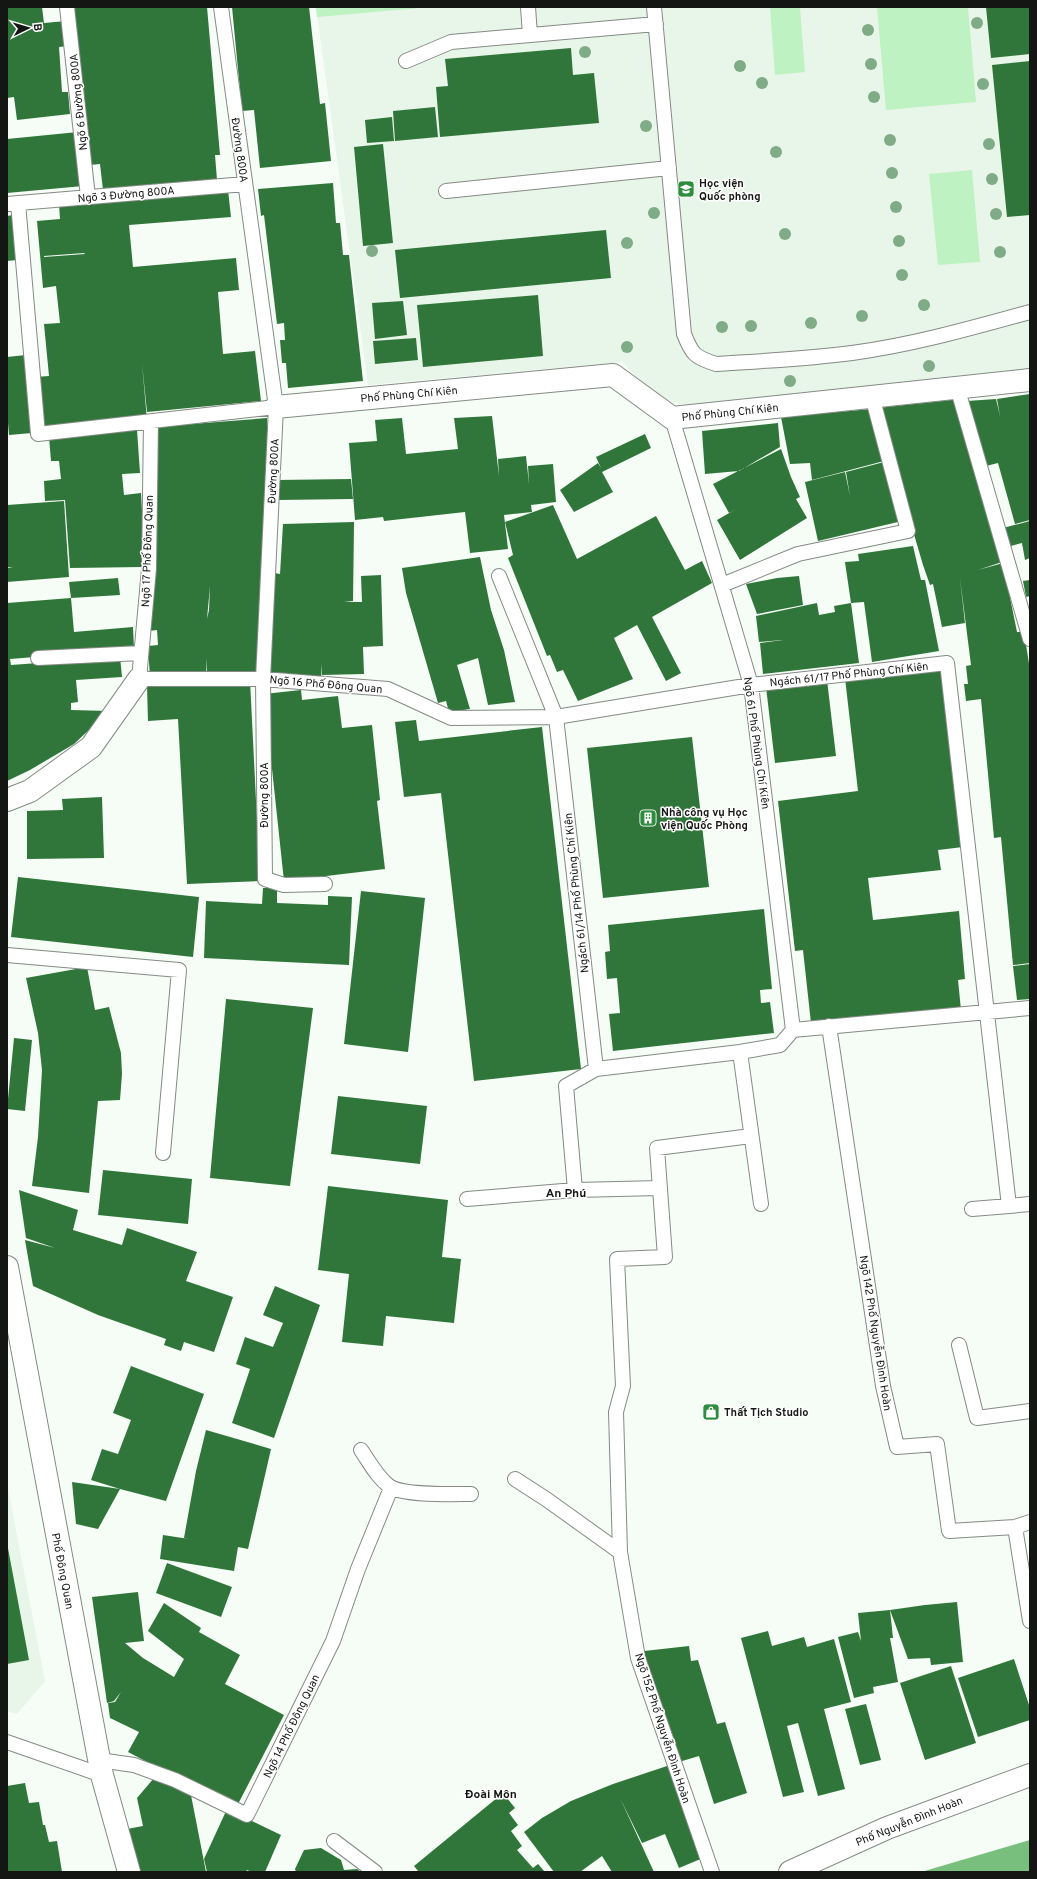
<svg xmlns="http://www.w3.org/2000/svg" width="1037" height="1879" viewBox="0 0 1037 1879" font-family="Overpass,sans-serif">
	<rect width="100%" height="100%" fill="#f6fdf7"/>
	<path fill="#e8f5e9" d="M316 7H1030V369L690 406 670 401 646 388 623 362 368 385Z
		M7 1483 45 1681 17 1714 7 1711Z"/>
	<path fill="#bff2c2" d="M316 7H431L317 17Z
		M770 7H800L805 72 775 75Z
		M877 7H968L976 102 886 110Z
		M972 170 980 262 938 265 929 174Z"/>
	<path fill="#78bf7e" d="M1030 1840V1872H921Z"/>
	<path fill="#30763a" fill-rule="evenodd" d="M7 7H42L44 23 66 21 68 46 59 47 62 92H68L70 114 17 120 14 97 7 98Z
		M74 7H207L220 155H215L217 180 103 190 100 164 90 165Z
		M232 7H309L320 104 325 103 331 161 260 168 254 110 242 111Z
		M986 7H1030V54L991 58Z
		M571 48 573 75 594 73 599 123 440 137 436 87 448 86 445 59Z
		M1030 61V215L1007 217 992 65Z
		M435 107 438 137 395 141 393 111Z
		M392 117 394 141 367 143 365 120Z
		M78 132 83 186 7 193V139Z
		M383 144 393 243 363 246 354 147Z
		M333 183 336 223H340L343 255H349L363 381 288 388 286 363H282L280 340H285L284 323 277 324 264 215 261 216 258 189Z
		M228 190 231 217 129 225 133 267 236 258 239 290 218 292 223 354 255 351 261 401 147 412 142 363 147 420 40 431 35 377 49 376 44 324 60 323 56 286 43 288 37 221 60 219 59 204ZM84 253 85 254 44 257V256Z
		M13 215 17 260 7 261V216Z
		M606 230 611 278 400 298 395 250Z
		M538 295 543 356 423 367 417 305Z
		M403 301 407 335 375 339 372 303Z
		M416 338 418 360 375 364 373 341Z
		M26 355 32 433 9 435 7 411V357Z
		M1030 394V520L1015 524 998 463 982 467 967 401 996 399 1000 416 997 399Z
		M960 399 1002 562 978 570 1003 563 1017 632H1024L1030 670V963L1013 965 1001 837 994 838 981 699 966 701 964 684H968L966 666 971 665 960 578 965 623 942 627 933 584 930 585 923 565 877 408Z
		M872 409 884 461 812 480 810 463 879 447 810 463 790 464 781 417Z
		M492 416 499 476 498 459 526 456 529 484 528 466 553 464 556 502 531 505 532 512 504 515 508 549 470 553 465 512 384 521 383 517 355 520 349 443 377 441 375 420 402 418 406 454 458 449 454 418Z
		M267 418 269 493 262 675 207 676 206 658V676L150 678 148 646 158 645 157 630 149 631 157 533 154 427ZM210 586 209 610 207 619Z
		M778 423 780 447 739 471 705 474 702 431Z
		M137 430 140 473 122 474 124 495 141 493 144 547 143 567 70 568 65 500 45 501 44 481 61 479 59 461H51L49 437Z
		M645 434 651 448 602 472 613 492 574 512 560 490 598 463 601 468 596 457Z
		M781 449 791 477 800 497 796 499 807 518 740 560 717 520 738 508 729 513 713 484Z
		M884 462 902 521 818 541 805 482 845 472 850 496 846 472Z
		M351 479 353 499 277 500V480Z
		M64 501 69 577 7 582V568L13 567H7V505Z
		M553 505 577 559 656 516 685 570 702 561 712 583 652 617 681 673 666 681 637 625 614 638 633 679 578 701 563 670 557 672 550 655 547 656 508 558 513 555 505 522Z
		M1030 521V558L1025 560 1022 543 1007 547 1003 528Z
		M354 522 353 601 344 602H362L361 576 381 575 383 646 363 647 364 674 322 675V664L321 679 268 678 274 573 280 574 283 524Z
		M913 546 921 580H925L939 651 872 662 864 602 851 603 845 562 859 561 858 554Z
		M480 557 491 610 504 650 515 702 488 705 478 658 457 665 470 709 449 712 446 701 438 703 406 593 402 568Z
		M799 576 803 605 757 614 746 584 777 578Z
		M118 578 120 595 71 598 69 582Z
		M1030 580V596L1026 597 1023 581Z
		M71 598 74 632 133 627 134 649 10 659 11 665 120 657 122 677 76 680 78 702 71 703V710L109 711 74 744 30 770 7 781V603Z
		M817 603 819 615 835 612 834 606 851 603 859 663 763 674 760 643 783 640 759 642 756 616Z
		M943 666 963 847 938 850 941 870 868 878 873 920 959 911 965 979 958 980 961 1010 884 1019 883 1015 811 1023 803 950 795 951 778 801 858 791 845 678Z
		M250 680 260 881 187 884 178 719 148 721 147 686Z
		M827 680 836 756 775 763 766 687Z
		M301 690 302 700 338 696 342 728 372 725 380 800 377 801 385 869 284 881 264 694Z
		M416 720 419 741 542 727 581 1069 474 1081 441 793 404 797 395 722Z
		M692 737 709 887 603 898 587 748Z
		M102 797 104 858 27 859V811L63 810 62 799Z
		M18 877 199 897 193 957 11 937Z
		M263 888H277V903L328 905V896L352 897 349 965 204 958 206 901 262 904Z
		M361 891 425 898 408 1052 344 1044Z
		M764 909 772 989 760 990 761 1003 770 1002 774 1033 613 1051 609 1014 620 1013 617 978 607 979 605 952 610 951 608 925Z
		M1030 964V999L1017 1000 1013 966Z
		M87 967 95 1010 109 1007 121 1053 122 1074 120 1100 98 1101 89 1193 32 1186 38 1137 42 1070 38 1033 26 978Z
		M226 999 313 1008 290 1186 210 1178Z
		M14 1038 32 1040 25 1111 7 1109Z
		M338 1096 427 1106 420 1164 331 1154Z
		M103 1170 192 1179 188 1224 98 1215Z
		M328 1186 448 1200 442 1257 461 1259 454 1323 386 1316 383 1346 342 1342 349 1274 318 1270Z
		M19 1190 78 1210 73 1230 122 1245 127 1228 197 1252 186 1281 233 1297 214 1352 184 1342 181 1351 164 1345 166 1339 98 1315 33 1286 25 1240 55 1248 26 1238Z
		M275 1286 320 1305 274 1438 232 1423 250 1369 236 1364 245 1337 273 1347 283 1323 263 1315Z
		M131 1366 204 1394 166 1501 120 1489 98 1529 76 1524 72 1482 120 1489 91 1480 102 1449 118 1454 131 1420 113 1413Z
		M206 1430 271 1449 248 1549 238 1547 234 1571 160 1559 163 1535 189 1539 184 1538 196 1471Z
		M7 1543 29 1660 7 1664Z
		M167 1563 232 1587 221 1617 156 1593Z
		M138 1592 144 1641 125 1643 143 1658 174 1677 184 1659 148 1631 164 1603 201 1628 199 1632 240 1655 225 1684 284 1715 236 1808 128 1752 139 1732 110 1718 108 1703 115 1702 121 1692 114 1701 107 1703 92 1597Z
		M957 1602 963 1662 931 1665 930 1658 908 1659 890 1610 893 1638H890L898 1682 873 1687 874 1693 854 1698 838 1637 858 1632 861 1641 858 1613 890 1610 925 1605Z
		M768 1631 772 1646 804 1637 807 1647 834 1639 851 1702 824 1709 845 1789 818 1796 798 1723 787 1726 804 1792 783 1797 741 1638Z
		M689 1646 691 1661 698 1660 717 1724 725 1722 747 1793 714 1804 699 1756 679 1762 646 1666 644 1651Z
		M1014 1659 1030 1708V1720L978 1737 958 1678Z
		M951 1666 976 1743 925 1760 900 1683Z
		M866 1704 881 1760 860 1765 845 1709Z
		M670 1765 703 1858 679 1868 665 1834 642 1843 620 1798 654 1872H612L602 1856 580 1872H554L524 1832 542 1818 571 1801 613 1784Z
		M154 1778 190 1790 206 1872H135L127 1829 143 1826 137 1798Z
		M25 1783 29 1803 39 1802 43 1825H45L49 1842 57 1841 62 1872H7V1786Z
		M503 1793 515 1808 509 1813 518 1825 511 1831 522 1846 517 1850 533 1868 538 1864 545 1872H419L414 1866Z
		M227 1809 281 1835 265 1872H252L247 1870 246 1872H207L204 1859Z
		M321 1848 341 1860 344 1870 357 1869 361 1872H296L295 1869 304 1850Z"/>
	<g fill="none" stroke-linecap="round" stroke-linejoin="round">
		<g stroke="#848a84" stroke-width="16">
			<path id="lane" d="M67 7 88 197
				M221 7 276 407 263 679 265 879 284 885 325 884
				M528 7 530 35
				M654 7 684 334C692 354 694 357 716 364 761 361 807 359 852 353 912 345 972 328 1030 312
				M406 61 451 42 656 24
				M446 191 669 168
				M18 203 38 434 276 407
				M7 204 245 184
				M957 387 1030 639
				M672 418 751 685 793 1030
				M151 422 149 569 139 679H263L388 689 451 718 556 717 751 685 947 663 1009 1206 1030 1204
				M499 576 556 717 596 1069
				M722 585 798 554 908 531 872 396
				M38 658 141 653
				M7 955 179 970 163 1153
				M829 1026 883 1386 897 1447 937 1444 949 1531 1015 1527 1030 1621
				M793 1030 1030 1008
				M740 1052 761 1204
				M575 1190 566 1086 596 1069 740 1052 780 1045 793 1030
				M467 1199 575 1190 660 1188
				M972 1209 1009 1206
				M959 1345 977 1418 1030 1411
				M361 1450C370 1463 377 1477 389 1486 402 1496 454 1494 471 1494
				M515 1479 546 1499 620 1552
				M1015 1527 1030 1522
				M7 1742 102 1775
				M99 1760 134 1765 175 1780 247 1815 333 1641 358 1569 391 1488
				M334 1841 375 1872
				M712 1872 638 1658 620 1552 616 1412 623 1386 617 1259 665 1257 657 1148 751 1136"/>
		</g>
		<g stroke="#848a84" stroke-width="24">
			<path id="street" d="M276 407 613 375 672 418 1030 380
				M7 800 30 791 91 747 139 679
				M7 1267 102 1775 129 1872"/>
		</g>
		<g stroke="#848a84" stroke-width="24">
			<path id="secondary" d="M790 1872 887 1828 1030 1775"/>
		</g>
		<use href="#lane" stroke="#fff" stroke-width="14"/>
		<use href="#street" stroke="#fff" stroke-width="22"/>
		<use href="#secondary" stroke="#fff" stroke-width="22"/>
	</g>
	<g fill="#80ab87">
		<circle cx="977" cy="23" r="6"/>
		<circle cx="868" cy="30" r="6"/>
		<circle cx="585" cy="52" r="6"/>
		<circle cx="871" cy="64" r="6"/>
		<circle cx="740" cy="66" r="6"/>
		<circle cx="762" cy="83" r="6"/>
		<circle cx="983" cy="84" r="6"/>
		<circle cx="874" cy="97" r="6"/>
		<circle cx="646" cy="126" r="6"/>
		<circle cx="890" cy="140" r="6"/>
		<circle cx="989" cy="144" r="6"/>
		<circle cx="776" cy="152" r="6"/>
		<circle cx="892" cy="173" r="6"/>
		<circle cx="992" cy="179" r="6"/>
		<circle cx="896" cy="207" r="6"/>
		<circle cx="654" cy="213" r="6"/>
		<circle cx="996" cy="214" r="6"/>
		<circle cx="785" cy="234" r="6"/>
		<circle cx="899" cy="241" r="6"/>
		<circle cx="627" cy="243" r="6"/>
		<circle cx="372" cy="251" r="6"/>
		<circle cx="1000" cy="252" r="6"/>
		<circle cx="902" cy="275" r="6"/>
		<circle cx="924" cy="305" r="6"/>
		<circle cx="862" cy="316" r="6"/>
		<circle cx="811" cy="323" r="6"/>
		<circle cx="751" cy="326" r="6"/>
		<circle cx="722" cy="327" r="6"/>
		<circle cx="627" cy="347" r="6"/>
		<circle cx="929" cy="366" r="6"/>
		<circle cx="790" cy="381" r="6"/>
	</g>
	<defs>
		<g id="university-square" transform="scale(0.9)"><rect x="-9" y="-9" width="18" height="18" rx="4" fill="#2e8c3e" stroke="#fff"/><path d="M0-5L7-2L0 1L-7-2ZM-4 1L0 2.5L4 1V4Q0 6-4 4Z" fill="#fff"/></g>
		<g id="building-square" transform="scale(0.9)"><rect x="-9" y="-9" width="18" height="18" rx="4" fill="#2e8c3e" stroke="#fff"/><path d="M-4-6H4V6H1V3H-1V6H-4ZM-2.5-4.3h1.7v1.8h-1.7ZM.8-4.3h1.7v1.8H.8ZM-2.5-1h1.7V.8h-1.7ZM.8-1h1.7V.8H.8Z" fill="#fff"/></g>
		<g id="shop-square" transform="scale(0.9)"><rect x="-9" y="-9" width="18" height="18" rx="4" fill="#2e8c3e" stroke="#fff"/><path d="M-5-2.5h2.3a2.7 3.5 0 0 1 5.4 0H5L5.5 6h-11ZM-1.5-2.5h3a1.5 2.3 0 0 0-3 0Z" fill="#fff"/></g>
	</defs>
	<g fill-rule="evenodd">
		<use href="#university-square" x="686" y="189"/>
		<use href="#building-square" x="648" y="818"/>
		<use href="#shop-square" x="711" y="1412"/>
	</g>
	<g text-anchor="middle" stroke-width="3" stroke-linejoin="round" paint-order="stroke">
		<g font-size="11" fill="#141614" stroke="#fff">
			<text transform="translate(78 102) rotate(-96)" y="4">Ngõ 6 Đường 800A</text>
			<text transform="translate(240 150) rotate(82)" y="4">Đường 800A</text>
			<text transform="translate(126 194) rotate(-5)" y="4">Ngõ 3 Đường 800A</text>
			<text transform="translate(409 394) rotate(-5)" y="4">Phố Phùng Chí Kiên</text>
			<text transform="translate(730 412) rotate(-6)" y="4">Phố Phùng Chí Kiên</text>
			<text transform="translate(273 471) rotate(-87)" y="4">Đường 800A</text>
			<text transform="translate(147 551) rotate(-88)" y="4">Ngõ 17 Phố Đông Quan</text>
			<text transform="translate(849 674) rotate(-6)" y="4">Ngách 61/17 Phố Phùng Chí Kiên</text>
			<text transform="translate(326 684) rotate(5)" y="4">Ngõ 16 Phố Đông Quan</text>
			<text transform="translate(757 743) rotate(82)" y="4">Ngõ 61 Phố Phùng Chí Kiên</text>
			<text transform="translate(264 795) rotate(-90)" y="4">Đường 800A</text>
			<text transform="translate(576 893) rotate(-96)" y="4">Ngách 61/14 Phố Phùng Chí Kiên</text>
			<text transform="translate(876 1333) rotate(81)" y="4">Ngõ 142 Phố Nguyễn Đình Hoàn</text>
			<text transform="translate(63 1571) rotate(79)" y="4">Phố Đông Quan</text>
			<text transform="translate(291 1726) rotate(-64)" y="4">Ngõ 14 Phố Đông Quan</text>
			<text transform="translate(663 1728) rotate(72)" y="4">Ngõ 152 Phố Nguyễn Đình Hoàn</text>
			<text transform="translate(909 1821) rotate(-22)" y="4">Phố Nguyễn Đình Hoàn</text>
		</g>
		<g font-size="11" font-weight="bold" fill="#141614" stroke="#fff" text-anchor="start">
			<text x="699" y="187">Học viện<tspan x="699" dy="13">Quốc phòng</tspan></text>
			<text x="661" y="816">Nhà công vụ Học<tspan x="661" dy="13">viện Quốc Phòng</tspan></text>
			<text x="724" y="1416">Thất Tịch Studio</text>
		</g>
		<g font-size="12" font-weight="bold" fill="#141614" stroke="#fff">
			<text x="566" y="1197">An Phú</text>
			<text x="491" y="1798">Đoài Môn</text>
		</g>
	</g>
	<rect width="1037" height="1879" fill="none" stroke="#141614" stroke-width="16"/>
	<g transform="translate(28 28) rotate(85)" stroke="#ffffff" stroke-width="3" paint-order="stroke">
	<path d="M0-3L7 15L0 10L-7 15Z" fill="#141614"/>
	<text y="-6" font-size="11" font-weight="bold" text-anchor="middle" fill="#141614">B</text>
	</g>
</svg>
